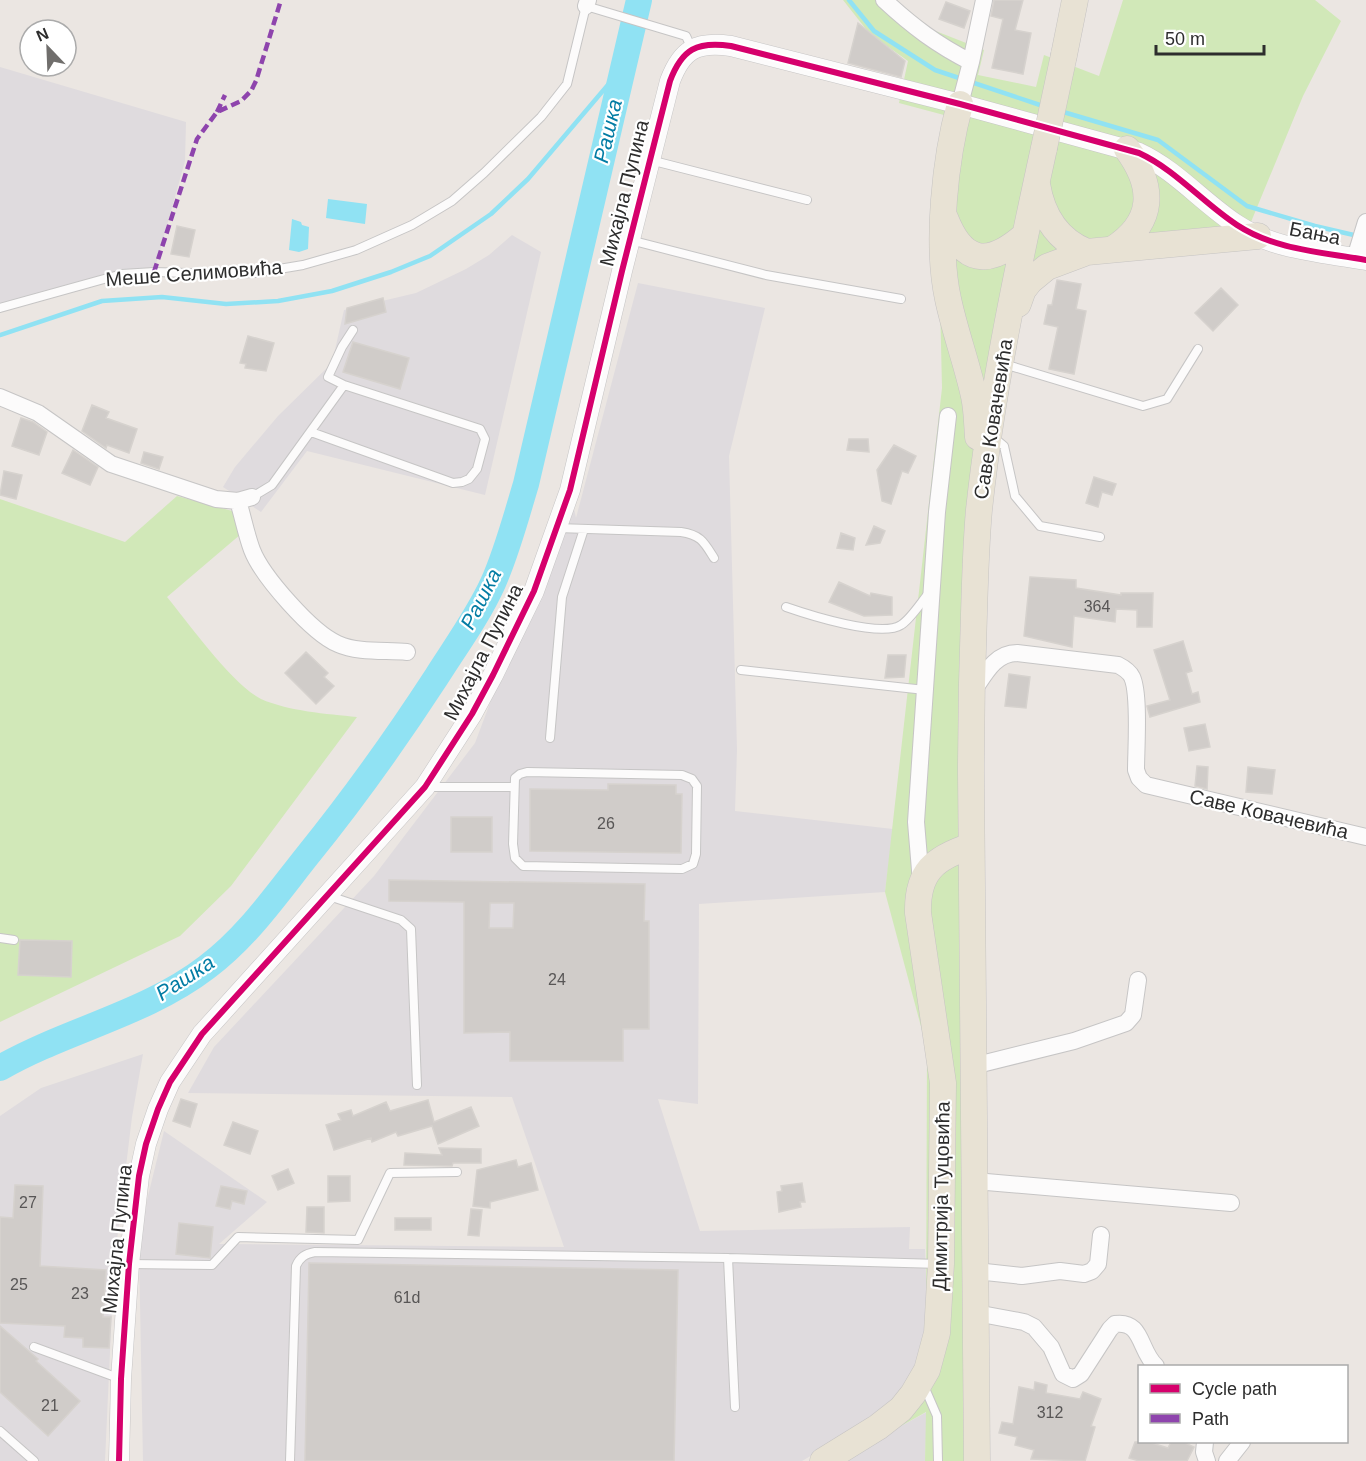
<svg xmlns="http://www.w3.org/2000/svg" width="1366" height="1461" viewBox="0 0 1366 1461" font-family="Helvetica,sans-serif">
	<rect width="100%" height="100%" fill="#ebe6e2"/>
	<path fill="#dfdbde" d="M0 67 186 122 185 161 154 272 122 274 0 308Z
		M512 235 541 252 485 495 307 451 261 512 223 487 235 467 278 416 332 363 344 310 416 293 466 269 489 255Z
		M638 283 765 308 729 456 737 750 735 811 893 829 885 892 699 904 698 1104 658 1099 700 1231 910 1227 909 1249H925L927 1302 926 1342 909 1387 873 1419 802 1461H143L139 1249 147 1200 164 1131 267 1202 219 1244 564 1247 512 1097 188 1093 214 1047 374 876 475 743 570 490 576 518Z
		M143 1054 132 1117 114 1265 105 1461H0V1116L41 1088Z
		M927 1412 925 1461H843L892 1431Z"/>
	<path fill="#d1e8b8" d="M843 0H895L933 30 984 50 978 75 1036 87 1044 55 1099 76 1123 0H1315L1341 21 1303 96 1239 251 1125 257 1069 267 1022 299 997 415 983 563 985 1461H925L926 1412 892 1431 926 1342 927 1049 885 892 942 388 938 212 944 115 899 103 908 61 869 33Z
		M177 496 236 512 241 534 167 597C189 624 232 684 261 699 288 711 327 714 357 717L231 886 180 936 0 1022V499L125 542Z"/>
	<path fill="#90e2f3" d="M328 199 367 204 365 224 326 218Z
		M292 219 301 222 302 225 309 227 308 249 299 252 289 250Z"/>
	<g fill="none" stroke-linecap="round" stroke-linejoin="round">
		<path stroke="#90e2f3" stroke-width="4.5" d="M849 0 874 31 935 70 1046 107
			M1060 111 1158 140 1247 206 1315 226 1358 236
			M0 335 102 301 162 297 226 304 278 301 332 291 391 272 430 256 491 214 528 179 624 66"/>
		<path stroke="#90e2f3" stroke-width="26" d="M0 1068C66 1030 146 1014 207 967 247 937 276 895 307 856 354 798 396 739 437 676 456 646 478 616 493 583 507 552 516 517 526 484L639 0"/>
	</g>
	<path fill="#d0ccc9" stroke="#d6d2ce" stroke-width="1.5" fill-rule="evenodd" d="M994 0H1023L1015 30 1031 33 1023 74 992 68 1003 19 991 16Z
		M946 2 970 11 964 28 939 19Z
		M858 23 905 61 901 77 848 63Z
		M177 226 195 230 189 257 171 254Z
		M1057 280 1081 284 1076 309 1086 311 1074 374 1049 369 1058 327 1044 324 1048 305H1052Z
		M1221 288 1238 305 1213 331 1195 313Z
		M383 298 386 312 345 324 347 308Z
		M248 336 274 343 266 371 245 368 246 364 240 363Z
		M353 342 409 358 400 389 343 372Z
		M92 405 109 412 106 418 137 429 129 453 107 445 106 448 82 431Z
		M21 418 33 422 47 432 39 455 12 446Z
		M849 439H868L869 452 847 450Z
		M894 445 916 456 908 473 902 471 891 504 882 501 877 470Z
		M73 450 98 467 90 485 62 473Z
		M144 452 163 457 159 469 141 463Z
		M4 471 22 475 16 499 0 495Z
		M1094 477 1116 484 1112 495 1102 492 1098 507 1086 503Z
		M874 526 885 531 880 543 866 545Z
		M841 533 855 538 853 550 837 548Z
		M1030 577 1076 580V588L1121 595V593H1153L1152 627H1137V610L1116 609 1115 622 1074 616 1072 647 1024 636Z
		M839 582 870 596 871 593 892 597V615L864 616 829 602Z
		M1183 641 1192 671 1186 673 1192 694 1198 692 1200 702 1150 717 1147 706 1170 700 1154 650Z
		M306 652 328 673 324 677 334 686 316 704 285 673Z
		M888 655H906L904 677 885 678Z
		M1009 674 1030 677 1026 708 1005 706Z
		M1205 724 1210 747 1189 751 1184 728Z
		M1197 766 1208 767 1207 789 1195 786Z
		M1248 767 1275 770 1272 794 1246 792Z
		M608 784 676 785V794H682L681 853 530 851V789L608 790Z
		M451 817H492V852H451Z
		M389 880 645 884 644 921H649V1029H623V1061H510V1032L464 1033V902L389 901ZM490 903H514L513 928H489Z
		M20 940 72 941 71 977 18 975Z
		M181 1099 197 1104 190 1127 173 1121Z
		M428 1100 434 1122 471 1107 479 1126 438 1144 432 1126 398 1136 396 1132 372 1142 371 1138 334 1150 326 1125 341 1120 338 1114 351 1110 353 1116 386 1102 390 1111Z
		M233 1122 258 1131 250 1154 224 1145Z
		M439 1148 481 1149V1163H453L452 1166 404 1165 405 1153 442 1155Z
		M516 1160 518 1167 531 1163 538 1190 490 1202V1208L473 1206 477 1170Z
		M288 1169 294 1183 278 1190 272 1176Z
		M328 1176H350V1201L328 1202Z
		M802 1183 805 1202H800L801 1207 779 1212 777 1192 782 1191 781 1186Z
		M15 1185 43 1186 40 1266 106 1270 103 1317H111L109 1348 83 1347V1338L64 1337 65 1326 0 1323V1217L13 1218Z
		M221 1186 247 1191 244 1204 232 1201 230 1209 216 1206Z
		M307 1207H324V1233L306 1232Z
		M471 1209 482 1210 479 1236 468 1235Z
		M395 1218H431V1230H395Z
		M179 1223 213 1227 210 1258 176 1254Z
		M309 1263 678 1270 674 1461H305Z
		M0 1326 38 1359 36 1361 80 1401 48 1436 0 1392Z
		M1035 1382 1047 1385 1046 1393 1080 1399 1083 1392 1101 1399 1091 1426 1095 1427 1085 1461 1031 1459 1034 1450 1015 1445 1017 1437 999 1433 1002 1422 1013 1424 1019 1387 1034 1390Z
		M1135 1442H1149L1168 1448 1171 1442H1183L1194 1447 1187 1461H1139L1129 1458Z"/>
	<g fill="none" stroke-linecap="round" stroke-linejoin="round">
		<g stroke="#c6c5c5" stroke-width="10">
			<path id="service" d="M650 160 807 200
				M630 240 766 275 901 299
				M0 308 122 274 154 272 221 274 255 273 303 265 356 250 412 225 452 201 484 173 541 117 567 84 586 6 686 36 692 49
				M1004 364 1143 406 1167 399 1198 349
				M344 385 328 377 342 347 353 330
				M992 436 1004 446 1015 496 1040 526 1100 537
				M252 497 272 485 344 385 480 429 485 439 477 469 469 479 462 482 453 483 311 432
				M557 528 681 532C701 535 704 542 714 558
				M786 607C809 615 881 638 901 625 910 620 922 601 929 593
				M741 670 925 690
				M550 738 562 597 584 529
				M527 772 682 775 692 779 697 786 696 854 693 864 682 869 523 866 515 858 513 844 515 778 520 774Z
				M425 787H514
				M329 896 401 920 411 929 417 1085
				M0 938 14 940
				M728 1258 735 1407
				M129 1264 212 1265 238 1237 358 1240 390 1173 457 1172
				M34 1347 121 1379
				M924 1386 937 1416 938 1461
				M0 1431 34 1461
				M290 1461 296 1266C300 1257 305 1254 315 1252L728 1258 940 1264"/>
		</g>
		<g stroke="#c6c5c5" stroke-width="18">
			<path id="minor" d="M884 0C912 26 937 45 971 62L960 104
				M586 6 588 0
				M971 62 984 0
				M1355 258 1366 222
				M0 397 38 413 111 464 216 499 238 501 252 497
				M238 501C243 517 246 534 252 550 262 576 312 633 338 644 358 653 385 650 407 652
				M972 693C984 676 994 653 1017 653L1118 665C1124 668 1129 671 1132 677 1140 694 1136 749 1136 770L1139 778 1146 785 1366 837
				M921 882 916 822 937 512 948 416
				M973 1066 1074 1041 1126 1023 1133 1015 1138 980
				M975 1181 1231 1203
				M976 1271 1022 1276 1060 1271 1084 1274 1092 1271 1098 1264 1101 1235
				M976 1313 1024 1322 1034 1327 1051 1347 1063 1374 1073 1379 1081 1374 1110 1329 1115 1324C1143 1320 1139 1351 1156 1366
				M1205 1442 1204 1452 1207 1461
				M1227 1461 1242 1442"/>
		</g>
		<g stroke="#c6c5c5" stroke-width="21">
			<path id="tertiary" d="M119 1461 121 1379 129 1264 139 1176 146 1144 158 1109 170 1082 202 1034 425 787 472 714 493 675 534 591 570 490 622 271 670 81C682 49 697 41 731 46L960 104 1139 153C1176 170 1203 203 1237 225 1275 250 1322 252 1366 260"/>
		</g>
		<g stroke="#c6c4c3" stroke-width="27">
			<path id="primary" d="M1064 55 1075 0
				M960 104C945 158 936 244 948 299 955 332 967 364 974 396 977 410 977 424 978 437
				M1037 184C1042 215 1057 240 1087 252
				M945 218C963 264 988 267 1024 236
				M1113 249C1155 222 1155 187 1127 149
				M1018 304 1023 290 1030 281 1047 267 1087 252 1258 236
				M823 1461 878 1427 901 1409 913 1394 927 1370 937 1333 941 1264 943 1083 918 913C917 872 934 858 971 846
				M977 1461 971 773C971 720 972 667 974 614 975 579 976 544 979 510 992 388 1018 267 1044 148"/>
		</g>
		<use href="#service" stroke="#fcfbfb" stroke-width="8"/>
		<use href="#minor" stroke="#fcfbfb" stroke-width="16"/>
		<use href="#tertiary" stroke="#fcfbfb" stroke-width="20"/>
		<use href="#primary" stroke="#e8e2d4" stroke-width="26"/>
		<g stroke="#c6c4c3" stroke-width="27" stroke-linecap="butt">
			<path id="primary-bridge" d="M1044 148 1064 55"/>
		</g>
		<use href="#primary-bridge" stroke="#e8e2d4" stroke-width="26"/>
		<path stroke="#8e44ad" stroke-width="4.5" stroke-dasharray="9 4.5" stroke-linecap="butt" d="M217 112 225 95
			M154 272 197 139 217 112 241 101 251 91 256 81 281 0"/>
		<g stroke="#fff" stroke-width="10">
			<path id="cycleway" d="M119 1461 121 1379 129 1264 139 1176 146 1144 158 1109 170 1082 202 1034 425 787 472 714 493 675 534 591 570 490 622 271 670 81C682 49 697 41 731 46L960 104 1139 153C1176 170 1203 203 1237 225 1275 250 1322 252 1366 260"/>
		</g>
		<use href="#cycleway" stroke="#d6006c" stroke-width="6"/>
	</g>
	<g text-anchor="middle" stroke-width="4.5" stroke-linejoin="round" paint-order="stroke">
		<g font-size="16" fill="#585656">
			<text x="1097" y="612">364</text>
			<text x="606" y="829">26</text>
			<text x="557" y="985">24</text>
			<text x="28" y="1208">27</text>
			<text x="19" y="1290">25</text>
			<text x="80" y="1299">23</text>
			<text x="407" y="1303">61d</text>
			<text x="50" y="1411">21</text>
			<text x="1050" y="1418">312</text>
		</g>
		<g font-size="20" fill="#2d2d2d" stroke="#fff">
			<text transform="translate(624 193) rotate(-76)" y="7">Михајла Пупина</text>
			<text transform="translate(1315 233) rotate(11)" y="7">Бања</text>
			<text transform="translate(194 273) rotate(-4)" y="7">Меше Селимовића</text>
			<text transform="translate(993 419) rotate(-81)" y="7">Саве Ковачевића</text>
			<text transform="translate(483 652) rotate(-63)" y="7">Михајла Пупина</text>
			<text transform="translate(1269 814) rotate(13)" y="7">Саве Ковачевића</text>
			<text transform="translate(941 1196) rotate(-89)" y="7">Димитрија Туцовића</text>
			<text transform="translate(117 1239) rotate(-84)" y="7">Михајла Пупина</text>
		</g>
		<g font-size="21" font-style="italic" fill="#027ca4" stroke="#fff">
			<text transform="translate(608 131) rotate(-77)" y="7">Рашка</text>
			<text transform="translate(481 599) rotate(-63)" y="7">Рашка</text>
			<text transform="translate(185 978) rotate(-33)" y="7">Рашка</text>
		</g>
	</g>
	<rect x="1138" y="1365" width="210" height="78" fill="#ffffff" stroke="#ababab" stroke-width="1.5"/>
	<rect x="1150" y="1384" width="30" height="9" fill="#d6006c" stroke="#ababab" stroke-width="1.5"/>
	<text x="1192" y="1395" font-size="18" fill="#2d2d2d">Cycle path</text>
	<rect x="1150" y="1414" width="30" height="9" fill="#8e44ad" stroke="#ababab" stroke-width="1.5"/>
	<text x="1192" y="1425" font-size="18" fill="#2d2d2d">Path</text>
	<g transform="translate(48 48) rotate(337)"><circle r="28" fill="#ffffff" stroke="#ababab" stroke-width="1.5"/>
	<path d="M0-4.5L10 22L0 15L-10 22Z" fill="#706e6c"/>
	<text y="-9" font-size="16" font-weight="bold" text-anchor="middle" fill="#2d2d2d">N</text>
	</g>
	<path d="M1156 45v9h108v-9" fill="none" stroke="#2d2d2d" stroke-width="3"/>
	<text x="1165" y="45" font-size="18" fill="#2d2d2d" stroke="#ffffff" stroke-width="4.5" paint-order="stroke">50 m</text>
</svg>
